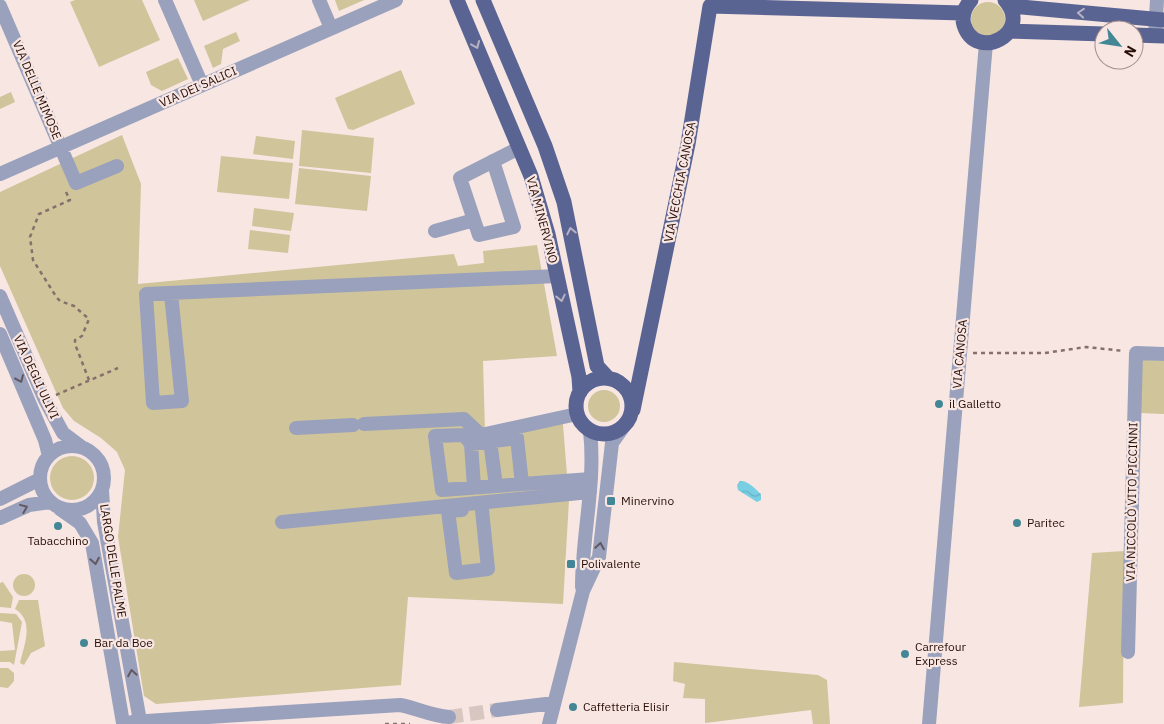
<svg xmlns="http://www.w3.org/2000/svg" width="1164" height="724" viewBox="0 0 1164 724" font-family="'IBM Plex Sans',sans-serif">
	<defs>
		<pattern id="water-waves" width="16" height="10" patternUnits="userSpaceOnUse" patternTransform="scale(1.25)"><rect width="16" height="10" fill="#78cfe3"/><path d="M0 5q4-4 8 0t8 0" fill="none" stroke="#68b1c1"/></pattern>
	</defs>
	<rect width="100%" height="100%" fill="#f7e6e2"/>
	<path fill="#d0c49b" d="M75 0H142L160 40 99 67 70 2Z
		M194 0H250L203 21Z
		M335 0H364L339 11Z
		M971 19a17 17 0 1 1 34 0a17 17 0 1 1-34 0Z
		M236 32 240 41 223 49 221 64 213 68 204 46Z
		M178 58 188 79 162 91 151 85 146 72Z
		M401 70 415 104 353 130 348 129 335 98Z
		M11 92 15 102 0 109V97Z
		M302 130 374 138 371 173 299 166Z
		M122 135 141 184 138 284 454 254 458 266 484 263 483 251 537 245 557 356 483 361 485 431 562 412 569 500 563 604 408 597 401 685 156 704 144 696 118 537 125 470 117 452 101 438 74 421 63 408 0 266V192Z
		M256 136 295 141 293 159 253 154Z
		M221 156 293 163 289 199 217 192Z
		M299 168 371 176 367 211 295 204Z
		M254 208 294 213 291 231 252 226Z
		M250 230 290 235 288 253 248 249Z
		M1141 359 1164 361V414L1140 413Z
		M588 406a16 16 0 1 1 32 0a16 16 0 1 1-32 0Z
		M50 478a22 22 0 1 1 44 0a22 22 0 1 1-44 0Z
		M1124 551 1123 703 1079 707 1092 553Z
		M13 585a11 11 0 1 1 22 0a11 11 0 1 1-22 0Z
		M3 582 13 597 11 608 0 607V583Z
		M19 600H38L45 646 31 653 24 665 20 663C24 645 35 621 15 609Z
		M0 613 16 614 22 622 14 665 10 662H0V651L15 650 12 623 0 621Z
		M674 662 818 675 827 680 830 724H813L811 710 705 723V699L683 698 685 684 673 681Z
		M0 668H8L14 673V681L8 688 0 687Z"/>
	<path fill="url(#water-waves)" d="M740 481C748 480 755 489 761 494V500L757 502 738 490 737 485Z"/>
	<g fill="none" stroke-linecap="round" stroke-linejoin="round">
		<path stroke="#d8c6c1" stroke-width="14" stroke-dasharray="14 7" stroke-linecap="butt" d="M449 717 497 710"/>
		<path stroke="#87706b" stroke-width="2.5" stroke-dasharray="4 4" stroke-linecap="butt" d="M66 192 70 200 39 214 30 237 33 260 57 298 60 301 74 306 89 319 82 336 75 340V344L89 380
			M973 353H1045L1086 347 1124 351
			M56 395 118 368
			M385 724H410"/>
		<path stroke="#9aa1bc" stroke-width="14" d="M165 0 202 85
			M319 0 331 28
			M0 6 76 183 117 166
			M1155 35 1157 0
			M493 161 514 227 479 235 460 178 519 148
			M0 174 396 0
			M435 231 474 220
			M171 294 182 401 153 403 146 294 557 276
			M0 296 45 400 63 433 83 448
			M0 334 45 440 49 456
			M364 424 464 419 481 435 577 414
			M296 428 353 425
			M490 441 496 486
			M471 444 474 487
			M40 478a32 32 0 1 1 64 0a32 32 0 1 1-64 0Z
			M522 484 442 490 435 436 464 435 471 444 517 438 522 484 591 479
			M102 490 104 522 140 721
			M0 499 40 479
			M60 509 80 523 92 543 123 723
			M462 510 448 511 456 573 488 569 482 510
			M0 518 29 505 50 502
			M282 522 590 492
			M582 587C582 535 596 483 590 431
			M1128 652 1136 353 1164 354
			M497 710 554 703
			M192 718 400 705C417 708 431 716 449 717
			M132 722 192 718 193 724
			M549 724 583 591 599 557 612 443 622 429
			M929 724 986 43"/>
		<path stroke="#5a6493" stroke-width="15" d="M457 0 531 176 548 234 579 377 580 392
			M483 0 545 146 564 202 597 366 608 378
			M971 0C965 7 961 15 964 25 976 63 1034 33 1005 0
			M1010 6 1164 20
			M1010 31 1104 34
			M1134 35 1164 36
			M576 406a28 28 0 1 1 56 0a28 28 0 1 1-56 0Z
			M633 410 688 144 710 6 963 13"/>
	</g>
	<defs><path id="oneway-chevron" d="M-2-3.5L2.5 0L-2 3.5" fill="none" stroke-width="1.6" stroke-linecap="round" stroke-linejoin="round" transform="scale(1.25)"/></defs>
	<g stroke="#b8b2c2">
		<use href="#oneway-chevron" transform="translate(1081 13) rotate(-175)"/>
		<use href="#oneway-chevron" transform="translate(476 45) rotate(67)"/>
		<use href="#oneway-chevron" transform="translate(571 231) rotate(-102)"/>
		<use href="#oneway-chevron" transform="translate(561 298) rotate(78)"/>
	</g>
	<g stroke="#625862">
		<use href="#oneway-chevron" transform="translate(20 379) rotate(66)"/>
		<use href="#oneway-chevron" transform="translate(24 508) rotate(-22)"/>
		<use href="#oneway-chevron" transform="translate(600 546) rotate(-81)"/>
		<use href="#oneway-chevron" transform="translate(95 561) rotate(80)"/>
		<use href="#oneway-chevron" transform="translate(132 673) rotate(-100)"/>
	</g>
	<g fill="#438796" stroke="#f7e6e2" stroke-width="2">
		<circle cx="939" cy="404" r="5"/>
		<rect x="606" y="496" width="10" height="10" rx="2.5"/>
		<circle cx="1017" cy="523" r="5"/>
		<circle cx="58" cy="526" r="5"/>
		<rect x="566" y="559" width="10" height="10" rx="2.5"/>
		<circle cx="84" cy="643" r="5"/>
		<circle cx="905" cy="654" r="5"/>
		<circle cx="573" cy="707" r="5"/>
	</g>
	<g text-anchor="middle" stroke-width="4.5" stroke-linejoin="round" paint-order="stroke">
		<g font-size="12" fill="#290e08" stroke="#f7e6e2">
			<text transform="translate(198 87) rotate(-24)" y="4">VIA DEI SALICI</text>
			<text transform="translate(37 90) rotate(67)" y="4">VIA DELLE MIMOSE</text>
			<text transform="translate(680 182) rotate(-79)" y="4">VIA VECCHIA CANOSA</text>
			<text transform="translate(542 220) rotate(75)" y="4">VIA MINERVINO</text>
			<text transform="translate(960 354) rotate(-85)" y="4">VIA CANOSA</text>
			<text transform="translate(36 377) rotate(65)" y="4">VIA DEGLI ULIVI</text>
			<text transform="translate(1132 502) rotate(-89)" y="4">VIA NICCOLÒ VITO PICCINNI</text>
			<text transform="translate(113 561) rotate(81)" y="4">LARGO DELLE PALME</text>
		</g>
		<g font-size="12" fill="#290e08" stroke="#f7e6e2" text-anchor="start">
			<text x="949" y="408">il Galletto</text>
			<text x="621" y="505">Minervino</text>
			<text x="1027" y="527">Paritec</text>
			<text x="58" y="545" text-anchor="middle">Tabacchino</text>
			<text x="581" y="568">Polivalente</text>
			<text x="94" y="647">Bar da Boe</text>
			<text x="915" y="651">Carrefour<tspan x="915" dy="14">Express</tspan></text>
			<text x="583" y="711">Caffetteria Elisir</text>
		</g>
	</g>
	<g transform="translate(1119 45) rotate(120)"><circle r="24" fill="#f7e6e2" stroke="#a5908b"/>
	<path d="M0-4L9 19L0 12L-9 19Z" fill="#438796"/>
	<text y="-8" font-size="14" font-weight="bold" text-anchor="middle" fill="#290e08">N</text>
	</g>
</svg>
